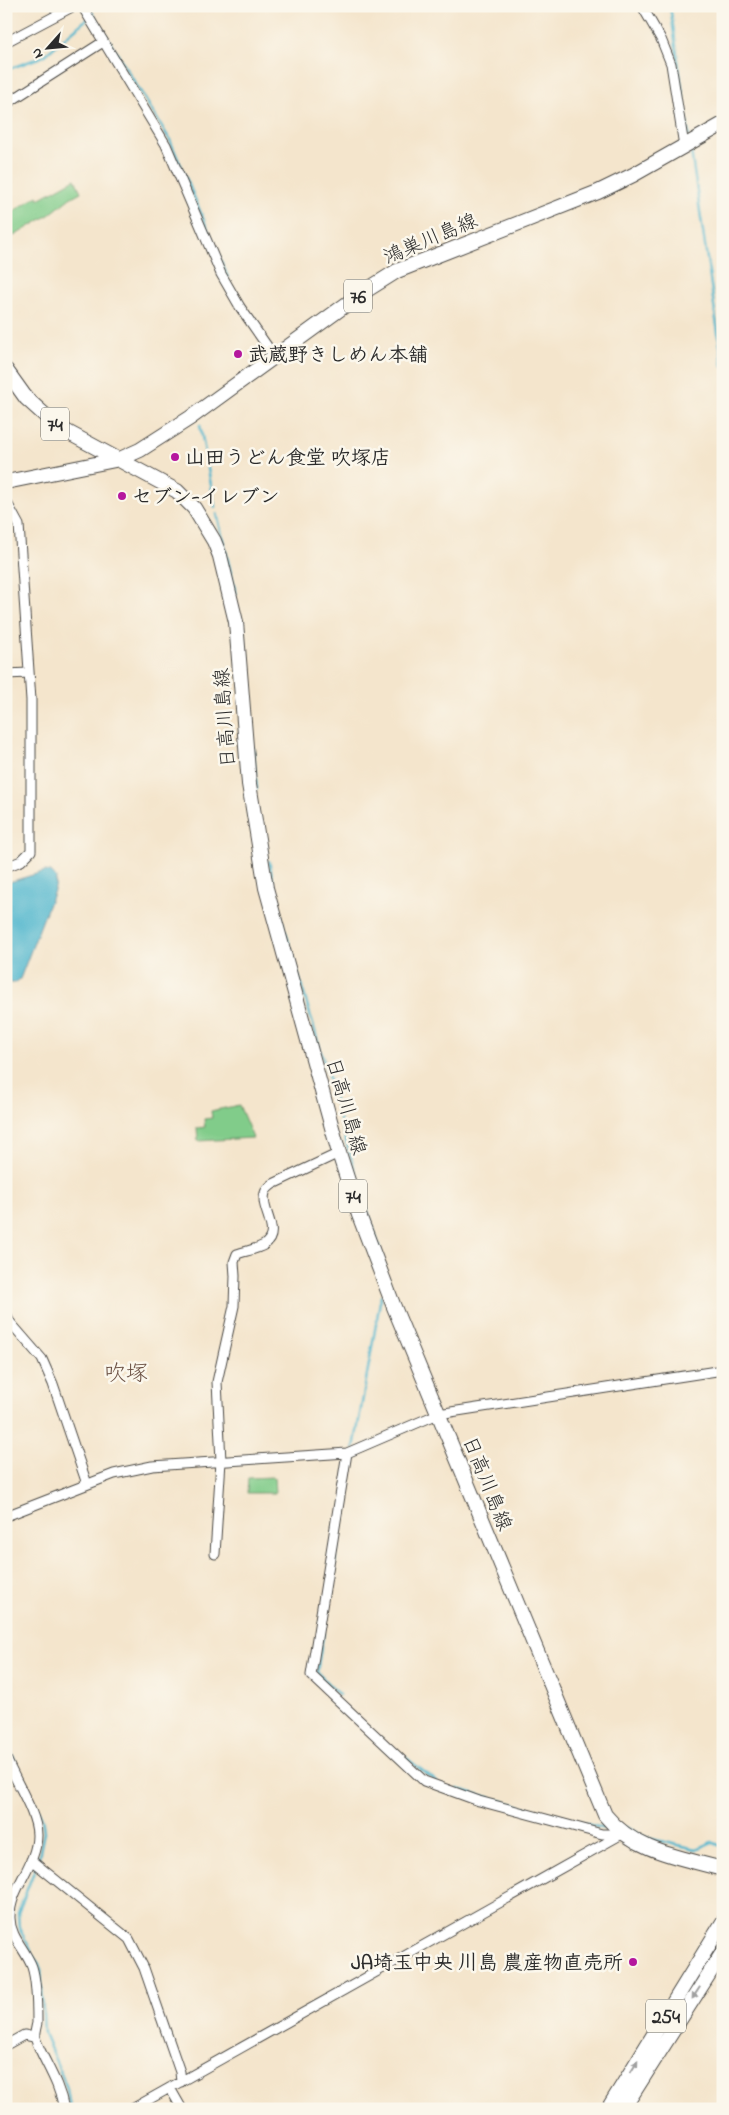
<svg xmlns="http://www.w3.org/2000/svg" width="729" height="2115" viewBox="0 0 729 2115" font-family="'Indie Flower','Klee One',sans-serif">
	<rect width="100%" height="100%" fill="#fbf7ec"/>
	<filter id="ink" filterUnits="userSpaceOnUse"><feTurbulence type="fractalNoise" baseFrequency=".02" numOctaves="2"/><feDisplacementMap in="SourceGraphic" scale="10" xChannelSelector="R" yChannelSelector="G"/><feConvolveMatrix kernelMatrix="1 2 1 2 8 2 1 2 1" color-interpolation-filters="sRGB"/></filter>
	<filter id="wash" filterUnits="userSpaceOnUse"><feTurbulence type="fractalNoise" baseFrequency=".0096" numOctaves="4" result="noise"/><feDisplacementMap in="SourceGraphic" scale="20" xChannelSelector="R" yChannelSelector="G"/><feGaussianBlur stdDeviation="1.12" result="paint"/><feColorMatrix in="noise" values="0 0 0 0 0 0 0 0 0 0 0 0 0 0 0 0 0 1.4 0 .05"/><feComposite in="paint" operator="in"/></filter>
	<g filter="url(#wash)">
		<rect width="100%" height="100%" fill="#f4e5cc"/>
		<path fill="#81cc8a" stroke="#567c5a" d="M75 179 81 192 70 198 49 215 14 236 6 229V216L37 196 39 199Z
			M239 1105 253 1138 198 1141 197 1128 205 1127 204 1119 212 1118 211 1111Z
			M274 1477 275 1493H247L248 1478Z"/>
		<path fill="#4fb6cd" stroke="#3d707c" d="M46 871 52 873 56 878 55 888 20 979 15 983H6V883Z"/>
		<g fill="none" stroke-linecap="round" stroke-linejoin="round">
			<path stroke="#4fb6cd" stroke-width="2.5" d="M88 6 170 140 228 277
				M670 6 689 136
				M6 70 44 56 88 18
				M691 151 723 366
				M200 425 215 507
				M217 514 236 594
				M244 637 249 692
				M250 703 251 725
				M253 748 257 789
				M269 861 279 909 330 1082 345 1138 380 1250
				M354 1448 381 1296
				M339 1695 317 1672 353 1453
				M6 1740 25 1787 42 1818 44 1832 38 1861
				M405 1757 436 1781
				M458 1789 601 1828H610
				M625 1827 647 1838 696 1849 712 1842 723 1847
				M36 1866 18 1913 19 1928 41 1969 44 2033 67 2088 70 2109"/>
		</g>
	</g>
	<g filter="url(#ink)">
		<g fill="none" stroke-linecap="round" stroke-linejoin="round">
			<g stroke="#494743" stroke-width="11">
				<path id="minor" d="M82 6 166 145 221 274 240 307 274 356
					M642 6 661 39 671 64 684 146
					M6 42 74 6
					M6 104 103 42
					M6 501 19 525 31 700V851L21 861 6 867
					M6 674 29 673
					M6 1314 9 1321 42 1359 53 1384 87 1484
					M6 1516 114 1474 152 1466 347 1453 438 1414 723 1370
					M215 1554 221 1461 217 1382 234 1306 235 1276 234 1262 237 1254C246 1251 257 1249 264 1245 283 1232 259 1209 265 1193 266 1189 270 1186 273 1184L339 1153
					M6 1758C15 1781 37 1813 37 1835 37 1865 9 1889 10 1918 10 1937 26 1950 32 1967 37 1982 37 2007 37 2023 36 2028 34 2034 35 2038 44 2062 59 2081 64 2109
					M31 1860 129 1939 144 1968 180 2072 181 2082
					M6 2045 24 2035 34 2037
					M170 2088 182 2109
					M132 2109 622 1834H602L479 1801 424 1781 311 1675 347 1453"/>
			</g>
			<g stroke="#494743" stroke-width="16">
				<path id="primary" d="M6 370 26 398 58 427 177 491 194 508 214 541 220 556 236 622 249 784 266 888 339 1153 359 1215 394 1307 605 1815C635 1852 679 1857 723 1869
					M6 482 120 459 140 450 190 418 362 293 397 271 598 192 633 175 723 124"/>
			</g>
			<g stroke="#494743" stroke-width="16">
				<path id="trunk" d="M608 2109 723 1922
					M623 2109 723 1952"/>
			</g>
			<use href="#minor" stroke="#fff" stroke-width="9"/>
			<use href="#primary" stroke="#fff" stroke-width="14"/>
			<use href="#trunk" stroke="#fff" stroke-width="14"/>
		</g>
		<defs><path id="oneway-solid" d="M-6-.8H1V-3.2L6.5 0L1 3.2V.8H-6Z" transform="scale(1.25)"/></defs>
		<g fill="#a0a0a0">
			<use href="#oneway-solid" transform="translate(696 1993) rotate(123)"/>
			<use href="#oneway-solid" transform="translate(634 2067) rotate(-58)"/>
		</g>
	</g>
	<g fill="#b5179e" stroke="#fbf7ec" stroke-width="2">
		<circle cx="238" cy="354" r="5"/>
		<circle cx="175" cy="457" r="5"/>
		<circle cx="122" cy="496" r="5"/>
		<circle cx="633" cy="1962" r="5"/>
	</g>
	<g text-anchor="middle" stroke-width="5" stroke-linejoin="round" paint-order="stroke">
		<g fill="#fbf7ec" stroke="#696865" stroke-width="1">
			<rect x="344" y="279.5" width="28" height="33" rx="4"/>
			<rect x="41" y="407.5" width="28" height="33" rx="4"/>
			<rect x="339" y="1179.5" width="28" height="33" rx="4"/>
			<rect x="646" y="1999.5" width="40" height="33" rx="4"/>
		</g>
		<g font-size="19" font-weight="bold" fill="#2b2b2b">
			<text x="358" y="303">76</text>
			<text x="55" y="431">74</text>
			<text x="353" y="1203">74</text>
			<text x="666" y="2023">254</text>
		</g>
		<g font-size="20" fill="#2b2b2b" stroke="#fbf7ec">
			<text transform="translate(430 238) rotate(-23)" y="7">鴻巣川島線</text>
			<text transform="translate(224 718) rotate(-94)" y="7">日高川島線</text>
			<text transform="translate(347 1106) rotate(74)" y="7">日高川島線</text>
			<text transform="translate(488 1483) rotate(68)" y="7">日高川島線</text>
		</g>
		<g font-size="20" font-weight="bold" fill="#2b2b2b" stroke="#fbf7ec" text-anchor="start">
			<text x="248" y="361">武蔵野きしめん本舗</text>
			<text x="185" y="464">山田うどん食堂 吹塚店</text>
			<text x="132" y="503">セブン-イレブン</text>
			<text x="623" y="1969" text-anchor="end">JA埼玉中央 川島 農産物直売所</text>
		</g>
		<g font-size="22" fill="#6d5346" stroke="#fbf7ec">
			<text x="126" y="1380">吹塚</text>
		</g>
	</g>
	<rect width="729" height="2115" fill="none" stroke="#fbf7ec" stroke-width="25"/>
	<g transform="translate(48 48) rotate(243)" stroke="#fbf7ec" stroke-width="4" paint-order="stroke">
	<path d="M0-4L9 19L0 12L-9 19Z" fill="#2b2b2b"/>
	<text y="-8" font-size="14" font-weight="bold" text-anchor="middle" fill="#2b2b2b">N</text>
	</g>
</svg>
